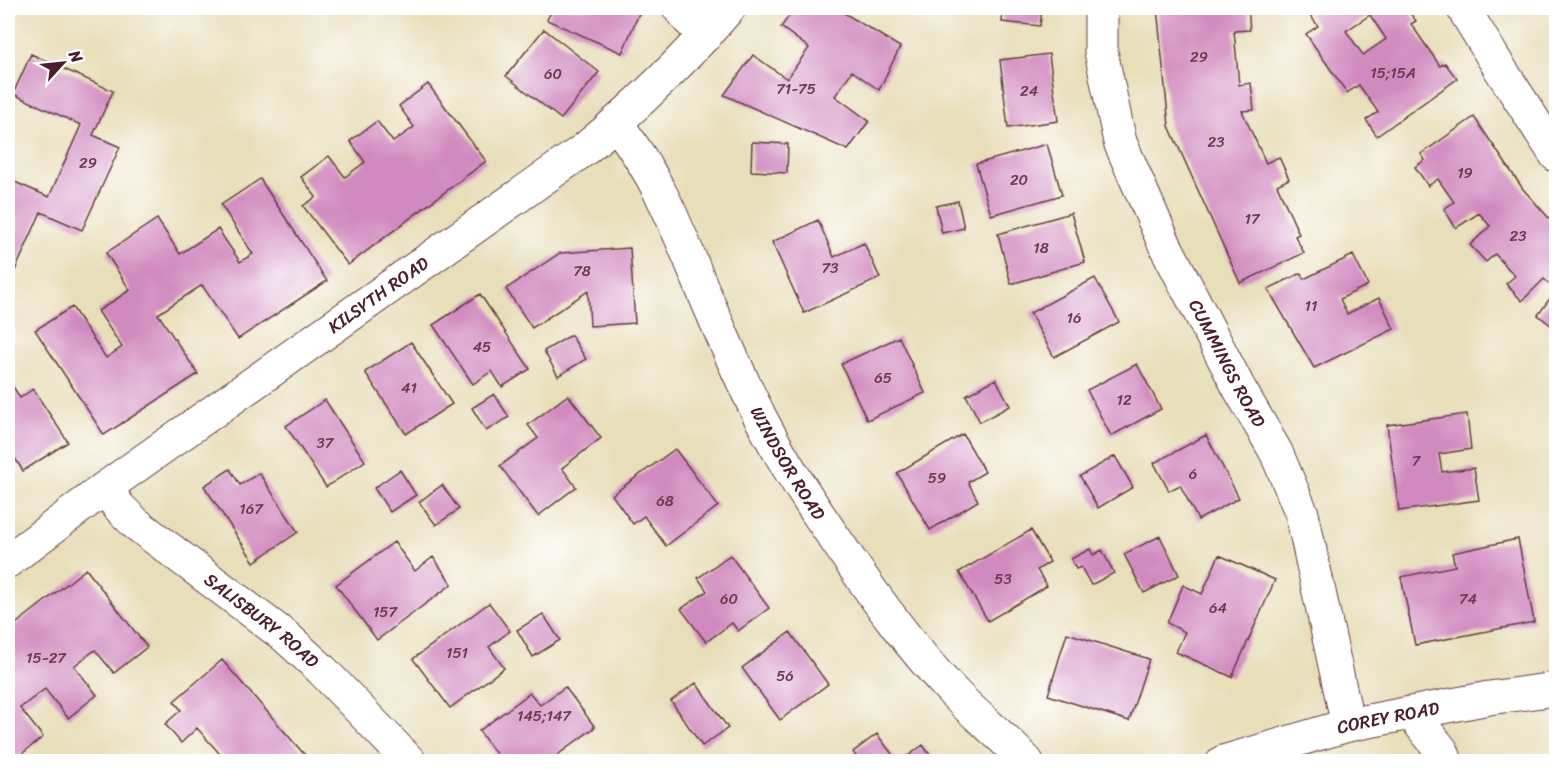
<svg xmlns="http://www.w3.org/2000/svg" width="1564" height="769" viewBox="0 0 1564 769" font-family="Sriracha,sans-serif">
	<rect width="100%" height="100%" fill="#fff"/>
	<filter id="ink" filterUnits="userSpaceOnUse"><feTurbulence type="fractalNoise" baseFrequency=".0167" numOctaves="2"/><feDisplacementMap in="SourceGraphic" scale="12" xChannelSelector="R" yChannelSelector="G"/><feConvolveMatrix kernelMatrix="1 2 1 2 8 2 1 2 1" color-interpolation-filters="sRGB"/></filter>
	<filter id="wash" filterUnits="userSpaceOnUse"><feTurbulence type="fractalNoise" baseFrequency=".008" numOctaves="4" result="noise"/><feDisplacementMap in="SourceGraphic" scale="24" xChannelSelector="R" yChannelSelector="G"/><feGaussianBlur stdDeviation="1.35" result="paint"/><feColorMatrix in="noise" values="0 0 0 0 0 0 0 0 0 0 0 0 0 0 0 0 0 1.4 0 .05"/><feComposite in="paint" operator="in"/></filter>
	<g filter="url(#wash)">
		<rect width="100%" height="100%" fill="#e8deb9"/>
		<g id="blocks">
			<path fill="#d18abf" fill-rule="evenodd" d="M553 8H640V11L622 53 547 20Z
				M795 8H836L900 47 879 90 852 71 835 96 869 121 848 150 724 95 753 55 787 79 809 48 781 27Z
				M1003 8H1042L1040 26 1002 22Z
				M1157 8H1248L1250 30 1234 31 1239 85 1251 83 1254 110 1242 111 1266 163 1279 157 1289 179 1277 185 1299 234 1295 236 1304 253 1240 283 1169 126Z
				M1305 8H1406L1416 21 1411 24 1440 66 1445 63 1457 79 1377 136 1366 120 1378 112 1359 85 1347 93 1306 34 1318 26ZM1370 15 1386 39 1363 55 1346 31Z
				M544 29 599 72 561 119 506 76Z
				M31 54 113 91 93 135 120 147 82 230 41 212 10 282 8 281V179L49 197 81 125 13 94Z
				M1049 54 1058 121 1008 128 1000 60Z
				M428 84 486 161 348 265 303 206 316 197 301 177 329 156 345 177 365 162 350 141 377 121 393 142 414 127 399 106Z
				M1474 117 1523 189 1556 226V329L1538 315 1556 290 1544 279 1522 301 1506 284 1515 276 1495 254 1486 262 1470 245 1490 226 1479 213 1456 228 1444 209 1454 202 1438 179 1428 186 1415 167 1425 160 1421 154Z
				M752 142 788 144 787 173 751 171Z
				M1047 144 1062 195 991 215 976 164Z
				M260 179 327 281 238 339 202 285 158 314 198 374 104 435 35 330 72 307 106 358 122 347 98 311 130 290 106 253 157 219 180 254 218 229 240 262 253 254 221 205Z
				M958 201 964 228 942 233 936 206Z
				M1071 213 1085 262 1011 284 998 234Z
				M818 220 834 257 864 243 880 278 804 313 772 242Z
				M630 248 635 323 590 326 588 291 532 328 506 289 560 253Z
				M1353 255 1368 285 1340 299 1347 314 1379 298 1394 329 1314 368 1268 289 1301 273 1304 279Z
				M1095 278 1119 322 1054 357 1030 313Z
				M480 294 530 369 502 387 492 371 473 384 433 325Z
				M571 335 586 359 558 376 544 351Z
				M899 337 925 393 867 420 841 364Z
				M411 342 452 404 406 434 365 372Z
				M1137 364 1161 409 1111 436 1087 390Z
				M996 379 1010 406 980 422 966 395Z
				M14 388 20 398 33 389 68 442 23 471 8 447V392Z
				M494 394 509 417 486 431 472 408Z
				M568 395 601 438 562 468 576 487 538 516 500 466 538 438 528 425Z
				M325 400 365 461 326 487 286 426Z
				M1467 414 1471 449 1439 454 1442 472 1474 468 1479 500 1399 511 1387 425Z
				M963 434 985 472 968 482 978 501 930 530 897 473Z
				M1206 435 1239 498 1198 520 1180 485 1169 491 1154 463Z
				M675 449 718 506 666 546 644 516 633 524 612 495Z
				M1115 456 1133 487 1098 508 1080 476Z
				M230 469 240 485 259 473 298 532 254 562 204 486Z
				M400 470 416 495 390 512 374 488Z
				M442 485 459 509 436 525 419 502Z
				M1031 530 1050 562 1037 570 1047 586 988 621 959 572Z
				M1160 536 1179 575 1144 593 1124 554Z
				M1518 539 1534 622 1415 645 1401 577 1455 566 1452 553Z
				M394 542 415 571 433 557 452 584 377 640 336 585Z
				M1090 549 1093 555 1102 550 1114 573 1091 585 1081 567 1076 569 1071 559Z
				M730 555 769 608 738 631 732 623 706 642 681 609 707 591 698 578Z
				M1219 555 1275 580 1232 677 1176 652 1185 632 1167 623 1183 585 1202 594Z
				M86 569 147 647 114 673 95 650 74 666 97 695 68 718 45 689 20 708 43 737 14 760 8 752V630Z
				M489 603 510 631 489 647 504 668 450 708 413 659Z
				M543 614 560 640 533 657 517 630Z
				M790 632 828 684 780 720 742 668Z
				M1067 633 1149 659 1129 721 1048 695Z
				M222 660 311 762H227L197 728 181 743 165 724 181 710 174 701Z
				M696 683 728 728 702 746 671 701Z
				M565 687 595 727 548 762H502L479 731 530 693 540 705Z
				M877 734 898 762H860L853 752Z
				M923 745 935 762H900Z"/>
		</g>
	</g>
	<g filter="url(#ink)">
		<use href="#blocks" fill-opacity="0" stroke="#623c40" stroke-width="1.5"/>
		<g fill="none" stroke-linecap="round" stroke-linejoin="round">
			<g stroke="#623c40" stroke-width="35">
				<g id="minor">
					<path d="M679 8 689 20 706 35"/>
					<path id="s1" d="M1101 8V52L1120 142 1165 245 1239 388 1276 452 1302 514 1348 725"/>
					<path d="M1463 8 1499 67 1556 155"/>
					<path id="s2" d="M616 123C661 181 679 233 707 300 724 340 741 380 761 419 784 463 812 506 840 546 875 598 911 648 954 693 977 717 1004 737 1027 762"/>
					<path id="s3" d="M105 488 119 507 135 523 286 637 321 669 410 762"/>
					<path id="s4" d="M8 561 105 488 585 149C637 106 685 59 729 8"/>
					<path d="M1412 714 1442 751 1446 762"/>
				</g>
			</g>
			<g stroke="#623c40" stroke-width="35">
				<g id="tertiary">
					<path id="s5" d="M1223 762 1348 725 1489 698 1556 689"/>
				</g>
			</g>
			<use href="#minor" stroke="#fff" stroke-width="33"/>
			<use href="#tertiary" stroke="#fff" stroke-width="33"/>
		</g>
	</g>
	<g text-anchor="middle" stroke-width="6" stroke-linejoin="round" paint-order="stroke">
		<g font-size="15" fill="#6c3a50">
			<text x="1199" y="62">29</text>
			<text x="1393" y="78">15;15A</text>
			<text x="553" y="79">60</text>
			<text x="796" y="94">71-75</text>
			<text x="1029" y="96">24</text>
			<text x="1216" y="147">23</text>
			<text x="88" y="168">29</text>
			<text x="1465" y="178">19</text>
			<text x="1019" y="185">20</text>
			<text x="1252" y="224">17</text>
			<text x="1518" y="241">23</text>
			<text x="1041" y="253">18</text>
			<text x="830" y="273">73</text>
			<text x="582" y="276">78</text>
			<text x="1311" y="311">11</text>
			<text x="1074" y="323">16</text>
			<text x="482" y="352">45</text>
			<text x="883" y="383">65</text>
			<text x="409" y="393">41</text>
			<text x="1124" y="405">12</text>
			<text x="325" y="448">37</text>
			<text x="1416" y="466">7</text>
			<text x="1193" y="479">6</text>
			<text x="937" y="483">59</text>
			<text x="665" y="506">68</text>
			<text x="251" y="514">167</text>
			<text x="1003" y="584">53</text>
			<text x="729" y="604">60</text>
			<text x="1468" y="604">74</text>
			<text x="1218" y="613">64</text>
			<text x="385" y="617">157</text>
			<text x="457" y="658">151</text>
			<text x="46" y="663">15-27</text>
			<text x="785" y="681">56</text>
			<text x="544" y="721">145;147</text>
		</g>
		<g font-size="18" fill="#4a1f2b" stroke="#fff">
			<text dy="6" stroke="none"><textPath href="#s4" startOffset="456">KILSYTH ROAD</textPath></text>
			<text dy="6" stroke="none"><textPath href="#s1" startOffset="382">CUMMINGS ROAD</textPath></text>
			<text dy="6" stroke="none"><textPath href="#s2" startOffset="382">WINDSOR ROAD</textPath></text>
			<text dy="6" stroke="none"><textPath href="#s3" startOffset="206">SALISBURY ROAD</textPath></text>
			<text dy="6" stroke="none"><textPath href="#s5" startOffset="171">COREY ROAD</textPath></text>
		</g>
	</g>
	<rect width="1564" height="769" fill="none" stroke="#fff" stroke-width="30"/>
	<g transform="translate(63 63) rotate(63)" stroke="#ffffff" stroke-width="4.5" paint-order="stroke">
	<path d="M0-4.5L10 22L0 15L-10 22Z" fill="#4a1f2b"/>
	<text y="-9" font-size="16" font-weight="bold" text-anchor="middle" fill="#4a1f2b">N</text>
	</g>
</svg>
